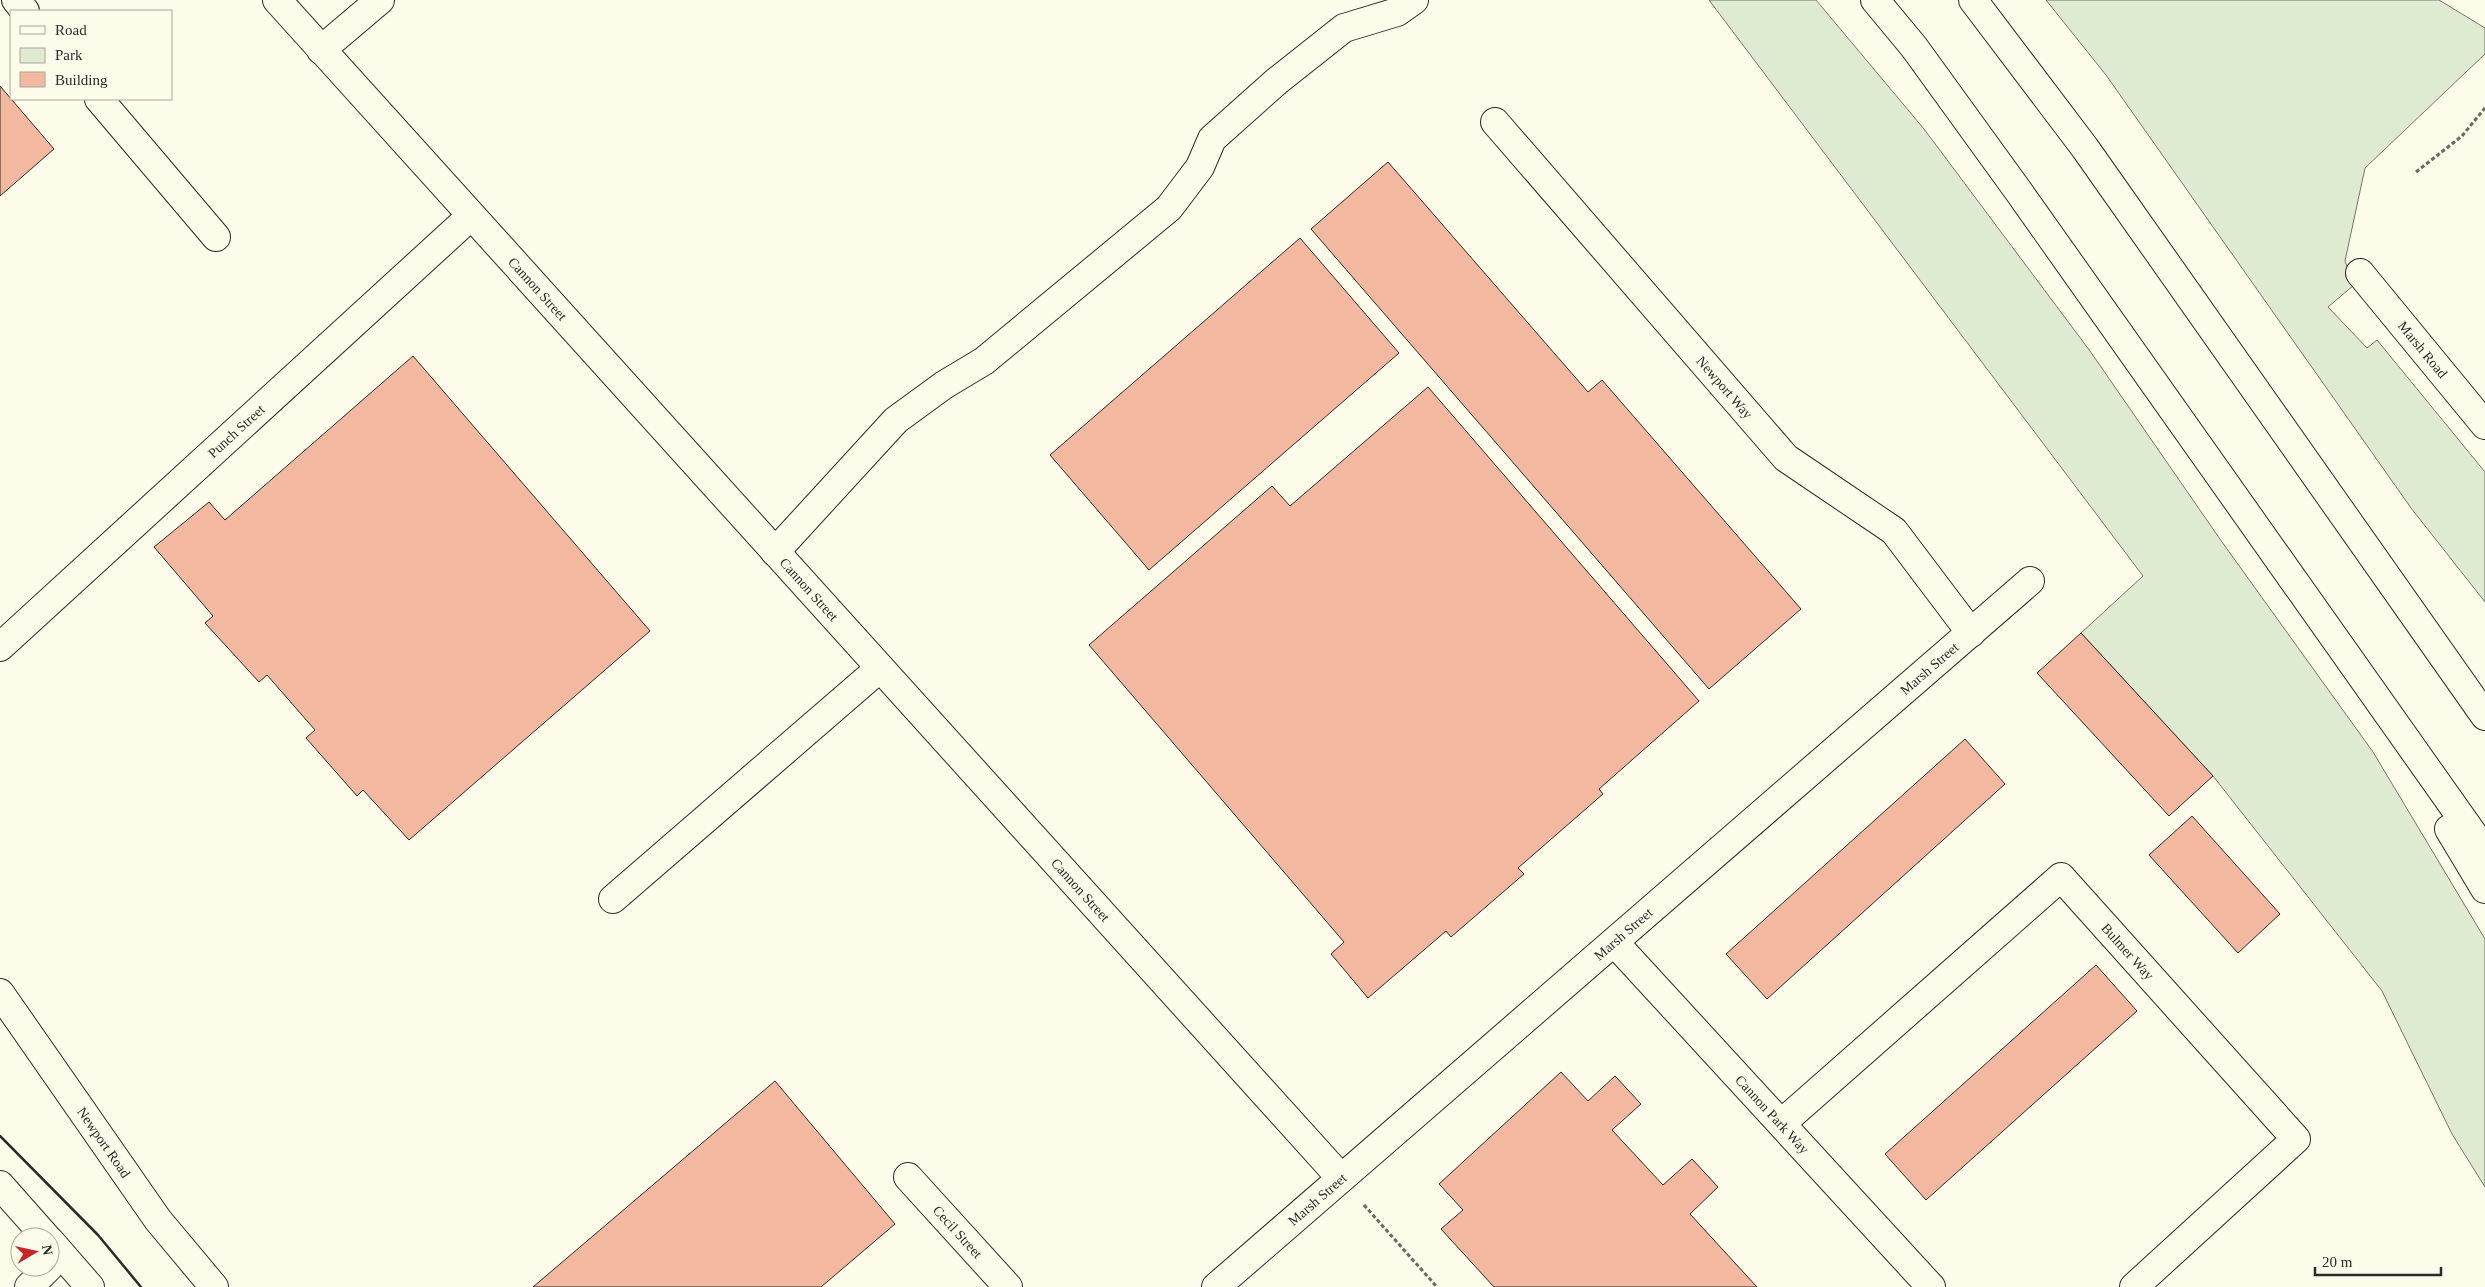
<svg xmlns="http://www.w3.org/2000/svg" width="2485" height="1287" viewBox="0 0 2485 1287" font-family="Georgia,serif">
	<rect width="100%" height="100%" fill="#fdfbea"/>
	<path fill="#deebd1" stroke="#74746e" d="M1709 0H1816L1924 129 2090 351 2222 542 2373 752 2485 939V1187L2452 1134 2382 991 2213 776 2081 633 2143 576Z
		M2046 0H2439L2485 28V54L2365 168 2345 261 2354 285 2328 307 2367 348 2377 340 2485 472V602L2411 508 2106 75Z"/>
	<path fill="#f2b8a0" stroke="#2b2b2b" d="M0 86 54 149 0 196Z
		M1388 162 1588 392 1602 380 1801 609 1709 689 1311 229Z
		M1300 238 1399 353 1149 570 1050 455Z
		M413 356 650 631 409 840 363 790 357 796 306 738 315 730 267 675 259 682 205 623 213 616 154 547 209 502 225 520Z
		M1428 387 1699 701 1599 789 1603 794 1518 868 1524 874 1451 937 1446 931 1368 998 1331 954 1344 942 1089 645 1272 486 1290 506Z
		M2081 633 2213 776 2169 816 2037 673Z
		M1965 739 2005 784 1767 999 1726 954Z
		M2192 816 2280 914 2238 953 2149 855Z
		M2096 965 2137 1011 1926 1200 1885 1154Z
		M1561 1072 1588 1101 1615 1076 1641 1104 1612 1130 1663 1185 1692 1159 1718 1187 1690 1214 1757 1287H1494L1441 1229 1463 1210 1439 1184Z
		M775 1081 895 1224 821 1287H533Z"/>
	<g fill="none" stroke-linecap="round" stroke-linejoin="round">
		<g stroke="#2b2b2b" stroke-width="30">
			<g id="minor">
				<path d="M16 0 25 11"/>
				<path id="s1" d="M277 0 1341 1178"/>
				<path d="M321 50 380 0"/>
				<path d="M99 99 216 237"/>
				<path id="s2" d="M1495 122 1786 458 1894 531 1971 633"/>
				<path id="s3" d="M2360 273 2485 425"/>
				<path d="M775 552 896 420 944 385 984 361 1169 208 1200 167 1212 139 1277 81 1344 28 1397 12 1414 0"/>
				<path id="s4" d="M0 647 471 216"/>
				<path d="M613 899 880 668"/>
				<path id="s5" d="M1614 942 1931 1287"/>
				<path id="s6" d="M1782 1123 2061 877 2296 1139 2134 1287"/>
				<path id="s7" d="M908 1177 1008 1287"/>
				<path d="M0 1185 46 1237"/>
				<path d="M50 1241 90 1287"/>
				<path d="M29 1287 49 1267"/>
				<path id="s8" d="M1216 1287 2030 581"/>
			</g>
		</g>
		<g stroke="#2b2b2b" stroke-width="30">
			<g id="major">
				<path id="s9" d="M0 993 158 1220 214 1287"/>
			</g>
		</g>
		<g stroke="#2b2b2b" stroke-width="30">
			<path id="highway" d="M1875 0 1914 47 2019 192 2485 851
				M1973 0 2085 148 2485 716
				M2449 829 2485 889"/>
		</g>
		<path stroke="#6a6964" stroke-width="3" stroke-dasharray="4 2.5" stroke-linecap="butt" d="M2416 172 2462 136 2485 108
			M1364 1205 1437 1287"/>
		<use href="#minor" stroke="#fdfbea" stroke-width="28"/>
		<use href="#major" stroke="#fdfbea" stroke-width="28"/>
		<use href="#highway" stroke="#fdfbea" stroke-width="28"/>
		<path stroke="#2b2b2b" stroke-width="2.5" d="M0 1136 98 1235 141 1287"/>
	</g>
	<g text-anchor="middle" stroke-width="4" stroke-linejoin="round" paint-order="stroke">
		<g font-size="14" fill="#2b2b2b" stroke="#fdfbea">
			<text dy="5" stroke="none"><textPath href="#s1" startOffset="389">Cannon Street</textPath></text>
			<text dy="5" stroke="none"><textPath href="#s3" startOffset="99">Marsh Road</textPath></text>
			<text dy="5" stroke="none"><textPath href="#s2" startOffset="351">Newport Way</textPath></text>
			<text dy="5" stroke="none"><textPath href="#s4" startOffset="320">Punch Street</textPath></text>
			<text dy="5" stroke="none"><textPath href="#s1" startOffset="794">Cannon Street</textPath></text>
			<text dy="5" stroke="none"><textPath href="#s8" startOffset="944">Marsh Street</textPath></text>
			<text dy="5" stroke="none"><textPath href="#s1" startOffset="1199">Cannon Street</textPath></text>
			<text dy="5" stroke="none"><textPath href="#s8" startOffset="539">Marsh Street</textPath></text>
			<text dy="5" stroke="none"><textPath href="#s6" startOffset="472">Bulmer Way</textPath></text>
			<text dy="5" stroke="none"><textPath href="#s5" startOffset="234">Cannon Park Way</textPath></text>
			<text dy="5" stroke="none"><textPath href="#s9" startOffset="182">Newport Road</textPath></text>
			<text dy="5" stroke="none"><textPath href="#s8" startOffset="134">Marsh Street</textPath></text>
			<text dy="5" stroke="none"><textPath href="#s7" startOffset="74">Cecil Street</textPath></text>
		</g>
	</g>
	<rect x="10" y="10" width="162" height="90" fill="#fdfbea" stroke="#a9a89e"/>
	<rect x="20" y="26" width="25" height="8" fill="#fdfbea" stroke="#a9a89e"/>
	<text x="55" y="35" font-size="15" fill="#2b2b2b">Road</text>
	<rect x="20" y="48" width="25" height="15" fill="#deebd1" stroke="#a9a89e"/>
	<text x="55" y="60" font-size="15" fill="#2b2b2b">Park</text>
	<rect x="20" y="72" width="25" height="15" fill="#f2b8a0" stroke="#a9a89e"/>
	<text x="55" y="85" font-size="15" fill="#2b2b2b">Building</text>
	<g transform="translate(35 1252) rotate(81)"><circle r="24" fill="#fdfbea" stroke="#a9a89e"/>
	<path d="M0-4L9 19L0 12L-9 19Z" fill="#c62828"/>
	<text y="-8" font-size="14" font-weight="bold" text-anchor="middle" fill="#2b2b2b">N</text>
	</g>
	<path d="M2315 1267v8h126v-8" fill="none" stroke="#2b2b2b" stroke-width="2.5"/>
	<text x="2322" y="1267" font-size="15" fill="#2b2b2b" stroke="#fdfbea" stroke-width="4" paint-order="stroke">20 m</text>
</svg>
